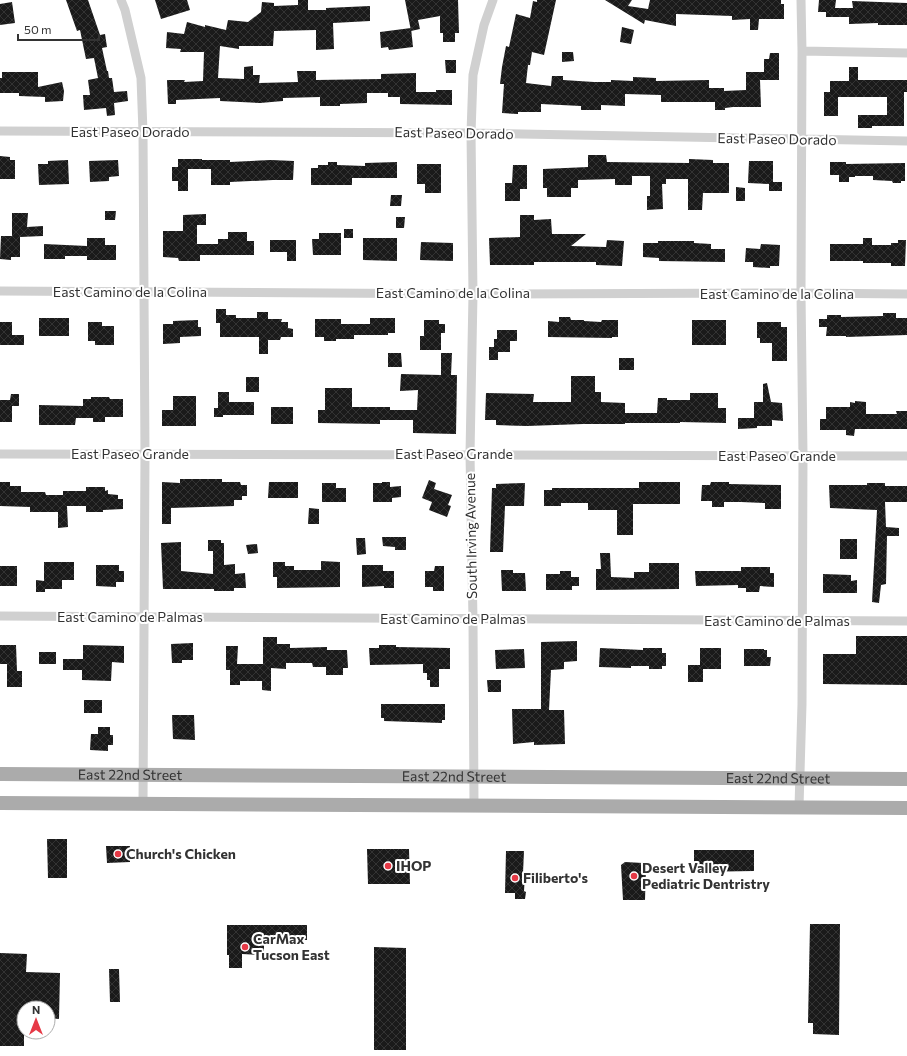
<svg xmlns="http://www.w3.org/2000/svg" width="907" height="1056" viewBox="0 0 907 1056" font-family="Commissioner,sans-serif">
	<defs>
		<pattern id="building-cross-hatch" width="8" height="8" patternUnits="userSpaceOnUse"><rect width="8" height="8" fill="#1a1a1a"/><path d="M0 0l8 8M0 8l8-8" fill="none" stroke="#333"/></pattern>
	</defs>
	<rect width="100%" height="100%" fill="#fff"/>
	<path fill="url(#building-cross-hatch)" d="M66 0H88L100 35 105 34 107 47 102 48 107 71H108L109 78H112L114 92 127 91 128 101 114 103 115 115 107 116 106 108 84 110 83 95H90L88 80 98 78 94 58 86 59 80 30 77 31Z
		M155 0H187L190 10 161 19Z
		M298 0H308V10H326V8L370 6V21L333 23 334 49 316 50V30L274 31 273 46H239V49L220 46 218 78 244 79V67L253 66V75H260L259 83 298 82 297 71H316V80L381 79V74L416 73V92H436V90H452V105L400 104V97H388V93H367V103L340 104V106H320V97L283 98V101L260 103 220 101V98L176 100V104H168L167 80H185L184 82 203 81 204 52H180L181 49 166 48 167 32 184 34 187 22 205 27V25L226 30 228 20 248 22 261 12 262 2 274 3V6L298 5Z
		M405 0H458L459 33H455V42H443V33H440V16L418 20 420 29 411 31Z
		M537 0H556L544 55 532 52 530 65H528L526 83 551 86 552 76H563V80L594 82H611V80L633 81V77L656 78V81L709 80V88H724V91L746 90V72H764V59H769L770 53H779V80H760L761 107H733L725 108V110H715V102H661V95L625 94V106L601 105V110H581V106L541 104V112H518V114L502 113 504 84H500L502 67 506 46 509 47 516 14 530 18 533 1 537 2Z
		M605 0H632L628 6 648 9 650 0H781V4H784V19H759L758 30H750V19L732 20V16L676 14V26L645 20 644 24Z
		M819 0H836L835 8H853L852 1 907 3V25H878V23L849 24V17H826V12H818Z
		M12 2 15 23 0 25V4Z
		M622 27 634 30 631 44 620 42Z
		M411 28 413 47 389 50 388 47 381 48 380 32Z
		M562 52H573L574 61 562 62Z
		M445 60H456V73H446Z
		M849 67H858V80H907V92H904V126H872V128H858V115H887V97H838V116H824V92H830V81H849Z
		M2 72H38V87L62 82 64 91 63 101 45 102V97L19 96V93H0V78H2Z
		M588 155H606L607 162 689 163V159L713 160V163H729V193H703L702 210H688V179H666V184H662L663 209 647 210V196H650V176H632V185H615V179L578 180V188H571V197H547V188H543V169L588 167Z
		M0 156 10 157V160H15V179H0Z
		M178 159H202V160H230V162L271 160 294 161 293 180H273L230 182V185H211V169H188V191H178V181H172V167H178Z
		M68 160 69 184 39 185 38 164H48V161Z
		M118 160 119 176 109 177V181L90 182 89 161Z
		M749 161H773V182H782V191H769V184L748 183Z
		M328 162H337V165L365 166V163L397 162V178H352V185H311V168H318V165H328Z
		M830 162H846V164L905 163V181H901V183H893L892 181 873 180V176H855V177H849V182H839V175H830Z
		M417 164H441V193H425V184H417Z
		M513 165H527V189H520V201H505V183H512Z
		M736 187 745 188V201H736Z
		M391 195H402L401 206H390Z
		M105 211H116L115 220H105Z
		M12 213H28L27 227 43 226V236L20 237V257H11V260L0 259 1 236H12Z
		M206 214V225H197V244H218V239H228V232H247V241H254V255H200V261H179L178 258 163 257V231H183V215Z
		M520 215H534V220L551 219 552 234H586L571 246 606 247 607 240 624 241 622 266 596 265V262H534V265H490L489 238 520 237Z
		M396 217H405L404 228H396Z
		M344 229H353V238H344Z
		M319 233H341V255H313L312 239H319Z
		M87 238H105V245H116V260H87V256H65V259H44V244L87 246Z
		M363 238H397V261L363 260Z
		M863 238H872V245H891V243H898V240H906L905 266H891V263H863V261H830V244H863Z
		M270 240H296V261H287V252H270Z
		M658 241H694V243L711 244V249H725V262L659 261V258L643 257V243H658Z
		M421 242 453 243V261L420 260Z
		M761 244 780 245 779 266H770V268L753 267V262H745L746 248 760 249Z
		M216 309H226V315H236V318H257V312H268V319H282L281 322H288V328L293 329V337H281L280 340H268V354H259V337H220V323H216Z
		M883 313H896V318H907V335L846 337V336H826L827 327H819V319H827V315H841V317L883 316Z
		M559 317H570L571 320H584V321L601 322 602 320H618V337H612V338L548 337V321L559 322Z
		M39 318H69V336H39Z
		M370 318H395V333H388V335H354V339H336V341H324V337H315V319H341V324H370Z
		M198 320V327H201V336L180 337V343L163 344V324H173V321Z
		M424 320H439V324H445V333H441V350H420V336H424Z
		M692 320H726V345H692Z
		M0 322H12V335H24V345H0Z
		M88 322H102V326H114V345H95V341H88Z
		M757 322H781V327H787V361H772V343H760V338H757Z
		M497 330H517V341H510V352H498V360H489V347H494V339H497Z
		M388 353H401L402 367H388Z
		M441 353H452L451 375H457L456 434 413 433V420H380V424L318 423V410H325V388H352V407H390V410H417L418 390 400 391 401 374 441 375Z
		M619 358H634V370H619Z
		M571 376H595V392H601V402L625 403V413H657L658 398H667V400H690V393H718V408H726V423L680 422V423H625V424H583L527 426 496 425V420H485L486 393 534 394 533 402H571Z
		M246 377H259V392H246Z
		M767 383 771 402 782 403 783 421 772 420V426H757V428L738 429V418H754V402H763V384Z
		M218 392H229V402H254V415H223V417H214V408H218Z
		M11 394H19V406H12V422H0V400H10Z
		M173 396H196V426H162V410H173Z
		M91 397H109L110 399H123V417H105V422H93V418H76L75 425H39V405L83 406V399H91Z
		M855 401 866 402V414H897L896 411H907V429H855L854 436 846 435V430H820V419H826V407H850V402L855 403Z
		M271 407H293V424H271Z
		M180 479H222V482H240L241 485H247V496H242V500H234V506L171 508V524H162V482L180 483Z
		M429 480 436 483 434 489 452 495 448 505 451 506 447 517 429 510 432 502 422 498Z
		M0 482H10V486H21V492H45L46 495H63V491H86V487H105V491L108 490V494L118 495V499H123V509L103 510V512H86V506H67L68 527 58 528V512H30V507L0 506Z
		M269 482H298V498H268Z
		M382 482H390V487L401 486V497L392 498V502H373V483H382Z
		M639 482H680V504H633V535H617V510H588V503H561V506H544V490H552V488H639Z
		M711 482H729V484L781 485V509H765V503L741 502H724V507H712V501H701L702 485H710Z
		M322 483H336V488H346V502H322Z
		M525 483 524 506H505L503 552H490L492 488H496V484Z
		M867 483H885V486H907V502H885L886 527 899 528V536H887L886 584 881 585 879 603 872 602 877 510 830 508 829 485H867Z
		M309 508 319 509V524H308Z
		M382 537H406V550H395V547L383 546Z
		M356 538H365L366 554 357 555Z
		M840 539H857V559H840Z
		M208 540H221V543H224V565L235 564V574L245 573 246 588H234V591H214V589H163L161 543 181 542V571L213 574V551H208Z
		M257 544 258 553 248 554 246 545Z
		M600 553H610L611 577 634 578V572H649V563H679V589L596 590V569H601Z
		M321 561 340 562V587L277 588V577H273V562H285V566H294V570H321Z
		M44 562H74V580H62V589H45V592H36V580L44 581Z
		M96 565H119V571H124V582H116V587L96 586Z
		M362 565H383V571H394V588H384V586L362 587Z
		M0 566H17V586H0Z
		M435 566H444V591H433V587H425V571H434Z
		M741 567H770V573H774V587L760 586 759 592H746V588H738V585L696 586 695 571H741Z
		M501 570H513V573H525L526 591H502Z
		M560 571H571V577H579V586H572V590H546V574H560Z
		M823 574 851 575V581L857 580V593H823Z
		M856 636H907V685L823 684V654H856Z
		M263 637H277V644H290V648L327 647V650H347L348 668H343V675H326V667H313L312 663H286V669L271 668V691L262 690V681H240V685H230V670H226V646H238L237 664H263Z
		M577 641V661L564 662V669L551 670 549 710H564L565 744 534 745V742L513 744 512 709H541V642Z
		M193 643V660H182V663H172L171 644Z
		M0 645H16L17 671H22V687H7V664H0Z
		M83 645 124 646V663L112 662 111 681 82 680V670H63V659H83Z
		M379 645H396V647L450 648V669H439V687H430V680H427V673H423V664L370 665 369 648H379Z
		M600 648 643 650V648H662V653H666V666H662V669H649V666H631V668L599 667Z
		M700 648H721V669H703V682H688V665H700Z
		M524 649 525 668 496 669 495 650Z
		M744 649H764V650H767V657H771L770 666H744Z
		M39 652H56V664H39Z
		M487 680H501V692H488Z
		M84 700H102V713H84Z
		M381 704H445V720H442V723L384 721V718H381Z
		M172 715H194L195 740 173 739Z
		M98 727H110V735H113V745H108V751L90 750 91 734H98Z
		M47 839H67V878H48Z
		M106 846H130V862L107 863Z
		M367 849H409L410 884H368Z
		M694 850H754V871L694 872Z
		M506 851H524L523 873 525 874 524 891 526 892 525 899H515V893H505Z
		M625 862 643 863 646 865 645 900H623L621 865Z
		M810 924H840L839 1035 813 1034V1023H808Z
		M227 925H307V940H264V955L242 954V968H229V955H227Z
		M374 947 406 948V1050H374Z
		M0 953 27 954 26 972 60 973 59 1019 48 1018V1008H24V1046H0Z
		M109 969H119L120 1002H110Z"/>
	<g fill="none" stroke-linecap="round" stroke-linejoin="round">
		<path stroke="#d0d0d0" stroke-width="9" d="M121 0 125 10 141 78 143 132 145 455 143 804
			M802 51 907 53
			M0 131 471 133 907 141
			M0 291 473 294 801 293 907 294
			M0 454 907 456
			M0 616 907 621
			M474 805 473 620 470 454 473 294 471 133 473 75 484 25 493 0
			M799 807 802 704 803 456 801 293 802 51 801 0"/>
		<g stroke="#ababab" stroke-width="14">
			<path id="s1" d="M0 774 907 779"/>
			<path d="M0 803 907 808"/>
		</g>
	</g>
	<g fill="#e63946" stroke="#fff" stroke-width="1.5">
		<circle cx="118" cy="854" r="4"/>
		<circle cx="388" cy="866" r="4"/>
		<circle cx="634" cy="876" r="4"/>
		<circle cx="515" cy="878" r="4"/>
		<circle cx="245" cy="947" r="4"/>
	</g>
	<g text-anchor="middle" stroke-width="4" stroke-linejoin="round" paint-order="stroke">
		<g font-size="14" fill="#333" stroke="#fff">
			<text x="130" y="137">East Paseo Dorado</text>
			<text transform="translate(454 133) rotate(1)" y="5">East Paseo Dorado</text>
			<text transform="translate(777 139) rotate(1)" y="5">East Paseo Dorado</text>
			<text x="130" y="297">East Camino de la Colina</text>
			<text x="453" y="298">East Camino de la Colina</text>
			<text x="777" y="299">East Camino de la Colina</text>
			<text x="130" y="459">East Paseo Grande</text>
			<text x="454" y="459">East Paseo Grande</text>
			<text x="777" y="461">East Paseo Grande</text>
			<text transform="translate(471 536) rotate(-91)" y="5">South Irving Avenue</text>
			<text x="130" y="622">East Camino de Palmas</text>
			<text x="453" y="624">East Camino de Palmas</text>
			<text x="777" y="626">East Camino de Palmas</text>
			<text dy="5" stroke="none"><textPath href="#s1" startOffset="130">East 22nd Street</textPath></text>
			<text dy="5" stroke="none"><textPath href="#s1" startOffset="454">East 22nd Street</textPath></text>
			<text dy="5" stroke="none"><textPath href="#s1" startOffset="778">East 22nd Street</textPath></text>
		</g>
		<g font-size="14" font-weight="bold" fill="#333" stroke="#fff" text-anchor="start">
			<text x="126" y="859">Church's Chicken</text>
			<text x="396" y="871">IHOP</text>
			<text x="642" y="873">Desert Valley<tspan x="642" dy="16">Pediatric Dentristry</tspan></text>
			<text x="523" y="883">Filiberto's</text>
			<text x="253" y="944">CarMax<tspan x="253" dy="16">Tucson East</tspan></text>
		</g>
	</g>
	<g transform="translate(36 1020)"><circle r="19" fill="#ffffff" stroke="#adadad"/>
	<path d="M0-3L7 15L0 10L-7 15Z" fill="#e63946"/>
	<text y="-6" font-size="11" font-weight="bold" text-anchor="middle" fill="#333333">N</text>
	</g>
	<path d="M18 34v6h81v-6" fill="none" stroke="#333333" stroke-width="2"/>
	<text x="24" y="34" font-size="12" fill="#333333" stroke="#ffffff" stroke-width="3" paint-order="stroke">50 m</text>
</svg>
